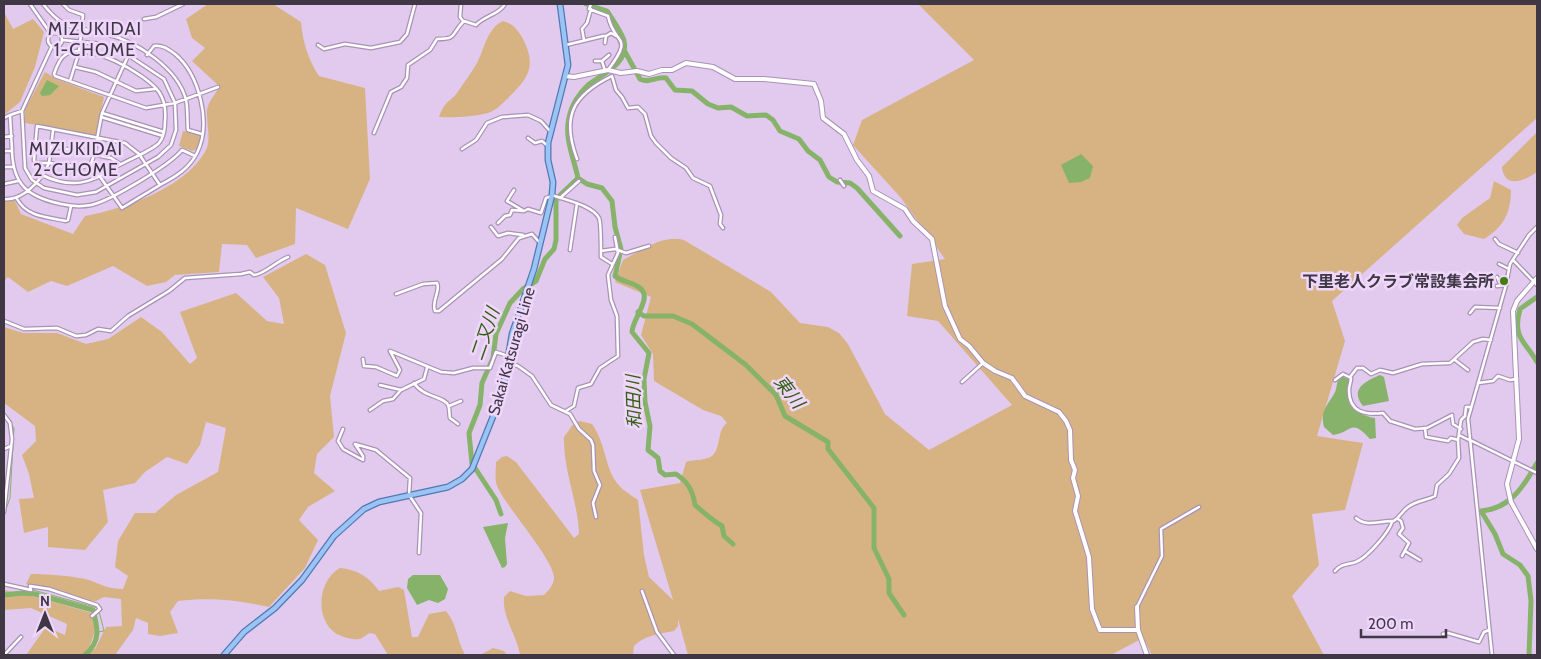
<svg xmlns="http://www.w3.org/2000/svg" width="1541" height="659" viewBox="0 0 1541 659" font-family="Cabin,'Noto Sans JP',sans-serif">
	<rect width="100%" height="100%" fill="#e2caef"/>
	<path fill="#d7b384" d="M208 4H273L301 22C303 43 308 59 319 76L365 88 370 179 348 229 296 208 295 244 256 258 247 245 222 244 219 272 175 275 166 282 147 286 113 266 67 286 51 281 28 292 8 277 4 281V201H15L21 214 73 234 85 216C124 209 184 188 205 152 212 140 206 124 207 110 208 101 216 95 219 86L192 61 205 48 192 38 186 19Z
		M918 4H1537V118L1332 301 1345 341 1317 436 1363 443 1345 510 1312 514 1319 565 1292 596 1324 655H1152L1143 638 1111 655H688L678 619V626L674 631C659 634 645 635 634 646L633 655H520C517 635 502 618 504 597L510 591 526 596 544 595C548 591 553 586 554 579 556 562 507 508 498 488 494 481 496 470 496 462L502 457 507 456 516 462 574 538 579 534C578 501 563 471 564 437L574 423 580 421 592 424C606 444 605 468 617 483 622 490 631 495 638 500L644 555 649 577 673 600 640 490 680 483 686 462C694 459 707 461 713 455 721 447 717 430 727 423L721 416 703 410 654 381 653 354 641 335 651 297 615 282 623 260C642 250 663 234 684 240L771 292 800 323 828 327 839 333 848 344 885 414 929 450 1012 405 938 321 907 316 912 264 945 259 901 198 853 145 862 120 974 60Z
		M4 12 13 29 33 19 44 32 35 67 20 102 4 115Z
		M503 21C512 23 517 29 522 37 538 67 528 79 506 100 501 105 495 111 488 113 472 117 455 118 439 117 446 98 451 103 459 90 465 81 471 73 477 63 484 50 487 28 503 21Z
		M45 72 56 79 104 97 96 135 25 123V109Z
		M183 131 201 135 197 149 192 151 179 146Z
		M1537 132V172C1525 181 1504 189 1502 167Z
		M1494 181 1511 190C1511 212 1504 227 1484 239L1464 234 1457 225 1462 218 1490 198Z
		M306 254 325 265 346 333 330 396 334 437 317 454 314 473 335 491 308 507 299 520 318 540 305 568 269 607C238 600 209 597 178 601L170 612 178 633 160 636 148 634V623L136 618 133 630 115 655H26L46 627 65 635 67 624 31 608 4 610V590L36 597 92 613 95 632 90 645 95 649 106 627 122 626 121 599 104 597 96 601 81 600 26 584 31 574C46 574 75 576 89 580 102 585 109 589 123 589L128 576 115 567 118 541 135 513H155L176 495 218 472 226 428 206 422 200 445 187 464 167 457 145 472 135 483 103 490 108 522 85 550 48 547V527L24 533 19 499 34 498 29 474 22 455 36 441 35 426 4 403V327L23 333H57L86 344 108 339 141 317 162 332 190 364 197 358 180 312 236 293 267 321 284 324 279 298 263 277Z
		M340 568C357 569 370 578 379 591L398 587 404 590 412 637H418L429 614 446 611C457 624 457 640 465 655H388L375 634 370 633C367 634 363 638 360 639 355 640 346 638 341 636 314 625 316 581 340 568Z
		M493 648 504 651 507 655H480Z"/>
	<path fill="#86b369" d="M47 80 59 86 50 95 42 96 40 93Z
		M1081 154 1093 166 1090 178 1081 182 1069 183 1061 165Z
		M1380 375 1384 377 1389 401 1363 406C1349 389 1366 381 1380 375Z
		M1341 376 1349 379C1346 401 1352 414 1375 418L1376 438 1370 439C1350 417 1352 433 1333 435L1324 427C1320 411 1327 406 1334 394 1338 388 1335 382 1341 376Z
		M508 523 505 538 507 564 505 567 502 568 483 527Z
		M413 575H440L448 589 445 599 438 603 429 600 417 605 407 588 408 579Z"/>
	<g fill="none" stroke-linecap="round" stroke-linejoin="round">
		<path stroke="#86b369" stroke-width="1" d="M4 413 14 428 10 498 4 515
			M4 582 98 608
			M98 632 104 631 99 611"/>
		<path stroke="#86b369" stroke-width="5" d="M586 4 607 11C611 17 623 35 624 41 629 64 602 74 588 85 579 93 571 106 569 118 564 137 574 159 578 178L587 184 602 188 612 201 615 227 621 249 615 276C622 282 633 282 640 288 653 298 632 319 632 332L649 353 644 379 645 402 650 426 648 450 658 458 660 471 665 475 676 474C688 482 693 491 695 505 704 513 712 520 722 526L724 536 733 544
			M624 50 640 79C650 84 656 76 666 78L675 90 692 91 708 104 718 108 731 107 747 116 766 115 773 120 780 131 799 139 808 151 820 160 829 177 837 182 850 183 857 188 900 236
			M1537 297 1520 309C1512 338 1525 341 1537 362
			M638 312 644 316H673L692 324 746 365 776 395 785 416 828 442V449L874 508V548L889 579V593L904 615
			M472 464 469 433 480 405 482 383 493 358 496 334 510 303 523 289 536 281 545 259 554 249 556 240V199L578 178
			M475 468 496 500 501 514
			M4 595 22 593 35 594 93 610C98 629 101 641 85 655
			M1529 655 1531 601 1528 576 1520 565 1503 554 1495 534 1481 511C1510 509 1524 486 1537 463"/>
		<g stroke="#a992b5" stroke-width="5">
			<path id="street" d="M30 4 51 34
				M43 4C66 33 74 25 106 34 136 41 178 68 186 100 188 109 187 120 188 130L202 134
				M63 4 69 10 83 15 79 52 70 81
				M461 4 460 17 463 21
				M591 4 589 9 608 16C614 46 635 34 608 70
				M144 19 156 17 183 4
				M48 40a7 7 0 1 1 14 0a7 7 0 1 1-14 0Z
				M606 36 611 33 618 37
				M584 40 582 29 587 23 591 9
				M318 45 324 49 345 44 371 48 400 42 407 34 415 4
				M566 45 603 36H606L605 43
				M52 46 22 111 25 168 32 180 44 188 77 195 96 192 158 157 171 145 176 130 175 103 164 79 128 55 102 44 63 40
				M595 61H602L609 55
				M602 61 605 71
				M75 67 96 72 136 91 155 89
				M102 113 164 132
				M101 117 163 136
				M4 118 10 115
				M53 131 49 163 83 167 91 164 122 208 160 185
				M374 133 391 92 401 87 407 78 408 65 430 50 437 39C458 39 450 35 464 21L476 25C484 16 500 14 505 4
				M4 137 12 136
				M528 138 535 143 542 141 548 146
				M51 146 111 158 120 164
				M462 149 476 140 487 123 502 117 528 115 541 121 550 131
				M12 150 10 115 22 111
				M4 151H12C13 185 28 197 61 204 70 206 81 207 91 205 110 201 170 165 182 150L195 156
				M577 159C561 116 573 95 612 76L616 90 622 97 628 108 638 107 645 114 651 136 656 143 671 158 686 168 693 178 710 186 721 215 720 224 723 228
				M91 164 94 155 102 113 133 45
				M4 167H12
				M42 175C71 189 90 184 116 167 127 160 150 152 159 143 164 137 165 129 165 121 166 111 165 101 159 92 146 74 87 40 65 55 59 59 56 68 54 74L55 76 146 108 175 103 218 87
				M840 180 844 186
				M4 184 18 181
				M514 190 507 201 524 211 528 209 541 213 546 198 552 196
				M552 195C565 200 592 205 599 218 601 223 601 250 601 257L612 264
				M560 198 579 181
				M4 199C23 201 42 180 49 163H35L34 160 37 126 125 143 139 154 160 185C175 177 189 169 197 153 212 123 199 74 175 54 168 49 163 45 154 46L147 55
				M17 199C27 217 47 217 66 221L68 220 71 206
				M498 223 505 216 510 215 512 210 524 211
				M491 227 498 236 508 233 523 235
				M1495 239 1499 244 1518 253
				M570 250 577 203
				M601 251 615 249 626 253 649 246
				M1513 260 1537 285
				M1499 264 1509 269
				M1497 277 1501 285
				M1497 286 1506 285
				M396 294 423 284 437 283C441 292 431 300 435 311H439L502 259 519 238 532 234 540 243
				M1470 313 1475 307 1500 308
				M4 321 24 329 57 328 76 336 86 335 98 329 111 331 128 316 169 291 185 278 241 274 250 272 254 275C263 275 277 261 288 257
				M363 359 364 366 376 367 397 376 400 370 390 351 441 372 454 373 473 368H490L496 352 508 356
				M1455 360 1468 370
				M508 363 518 366 532 376 551 405 570 414 579 429 591 440 593 445 594 471 600 485 593 503 596 517
				M1350 377 1357 368H1363L1371 374 1380 370 1393 373 1422 364 1450 363 1473 342 1483 339 1491 340
				M1335 380 1343 374 1351 378C1351 382 1349 386 1349 390 1349 413 1366 415 1383 413L1390 421 1415 429 1427 428 1452 415 1453 424 1461 429
				M962 382 983 363
				M414 383C424 398 444 396 448 405 450 409 449 414 450 418L458 424
				M1478 383 1493 381 1498 376 1510 380 1516 379
				M380 385 401 390
				M449 406 461 401
				M370 410 383 401 393 399 401 390 424 379 427 368
				M566 411 574 406 578 388 591 384 600 368 618 356 617 316 611 300 608 275 618 253 615 237
				M4 415 10 423 12 439 4 512
				M1425 428 1426 437 1448 441 1451 438 1458 440
				M343 429 338 441 343 449 363 460V456L355 444 376 450 410 478 409 495 421 513 419 553
				M1459 435 1469 440
				M1470 440 1537 473
				M4 449 11 446
				M1356 518C1367 528 1382 520 1394 521
				M1398 519 1401 521 1403 528 1399 534 1409 543 1402 556
				M1405 551 1420 560
				M1335 571C1342 563 1348 565 1356 562 1368 557 1389 532 1392 522 1400 518 1401 512 1408 507 1417 500 1426 501 1435 496L1437 485 1449 474 1459 458 1458 440 1461 420 1465 416 1466 407H1471
				M4 584 31 590 30 586 49 589 97 605 100 609 92 616
				M642 591 657 632 674 655
				M1137 607 1162 556 1161 529 1199 507
				M1443 634 1448 633 1479 642 1484 632 1489 630
				M4 655 21 637
				M1492 655 1468 419 1506 285 1510 264 1529 235 1537 227"/>
		</g>
		<g stroke="#a992b5" stroke-width="6">
			<path id="secondary" d="M565 76 574 77 608 70 621 73 637 71 649 74 662 70H672L686 63 713 67 735 79H764L814 84 821 101 823 118 844 134 857 160 869 176 873 191 905 209 913 221 932 239 945 306 960 339 969 346 983 363 995 371 1012 378 1025 396 1059 412 1066 421 1070 430 1071 460 1075 470 1073 478 1078 496 1075 511 1089 557 1092 609 1100 630H1138
				M1537 278 1517 301 1513 311 1519 439 1507 484 1511 502 1537 549
				M1137 607 1138 630 1147 655"/>
		</g>
		<g stroke="#5079b3" stroke-width="7">
			<path id="primary" d="M224 655 244 632 275 608 302 580 334 536 364 509 379 502 448 487 462 479 472 469 502 394 512 334 534 269 552 195 553 182 548 160V143L568 65 560 4"/>
		</g>
		<use href="#street" stroke="#fff" stroke-width="2.5"/>
		<use href="#secondary" stroke="#fff" stroke-width="4"/>
		<use href="#primary" stroke="#9bc4f5" stroke-width="4.5"/>
	</g>
	<circle fill="#457c10" stroke="#efd7fc" stroke-width="2" cx="1504" cy="281" r="5"/>
	<g text-anchor="middle" stroke-width="5" stroke-linejoin="round" paint-order="stroke">
		<g font-size="16" font-weight="bold" fill="#403745" stroke="#efd7fc" text-anchor="end">
			<text x="1494" y="287">下里老人クラブ常設集会所</text>
		</g>
		<g font-size="16" fill="#403745" stroke="#efd7fc">
			<text transform="translate(511 351) rotate(-74)" y="6">Sakai Katsuragi Line</text>
		</g>
		<g font-size="18" letter-spacing="1" fill="#403745" stroke="#efd7fc">
			<text x="95" y="35">MIZUKIDAI<tspan x="95" dy="21">1-CHOME</tspan></text>
			<text x="76" y="155">MIZUKIDAI<tspan x="76" dy="21">2-CHOME</tspan></text>
		</g>
		<g font-size="18" font-style="italic" fill="#355e11" stroke="#efd7fc">
			<text transform="translate(485 334) rotate(-71)" y="6">二又川</text>
			<text transform="translate(789 392) rotate(52)" y="6">東川</text>
			<text transform="translate(634 402) rotate(-92)" y="6">和田川</text>
		</g>
	</g>
	<rect width="1541" height="659" fill="none" stroke="#403745" stroke-width="10"/>
	<g transform="translate(45 614)" stroke="#efd7fc" stroke-width="4" paint-order="stroke">
	<path d="M0-4L9 19L0 12L-9 19Z" fill="#403745"/>
	<text y="-8" font-size="14" font-weight="bold" text-anchor="middle" fill="#403745">N</text>
	</g>
	<path d="M1361 629v8h85v-8" fill="none" stroke="#403745" stroke-width="2.5"/>
	<text x="1368" y="629" font-size="15" fill="#403745" stroke="#efd7fc" stroke-width="4" paint-order="stroke">200 m</text>
</svg>
